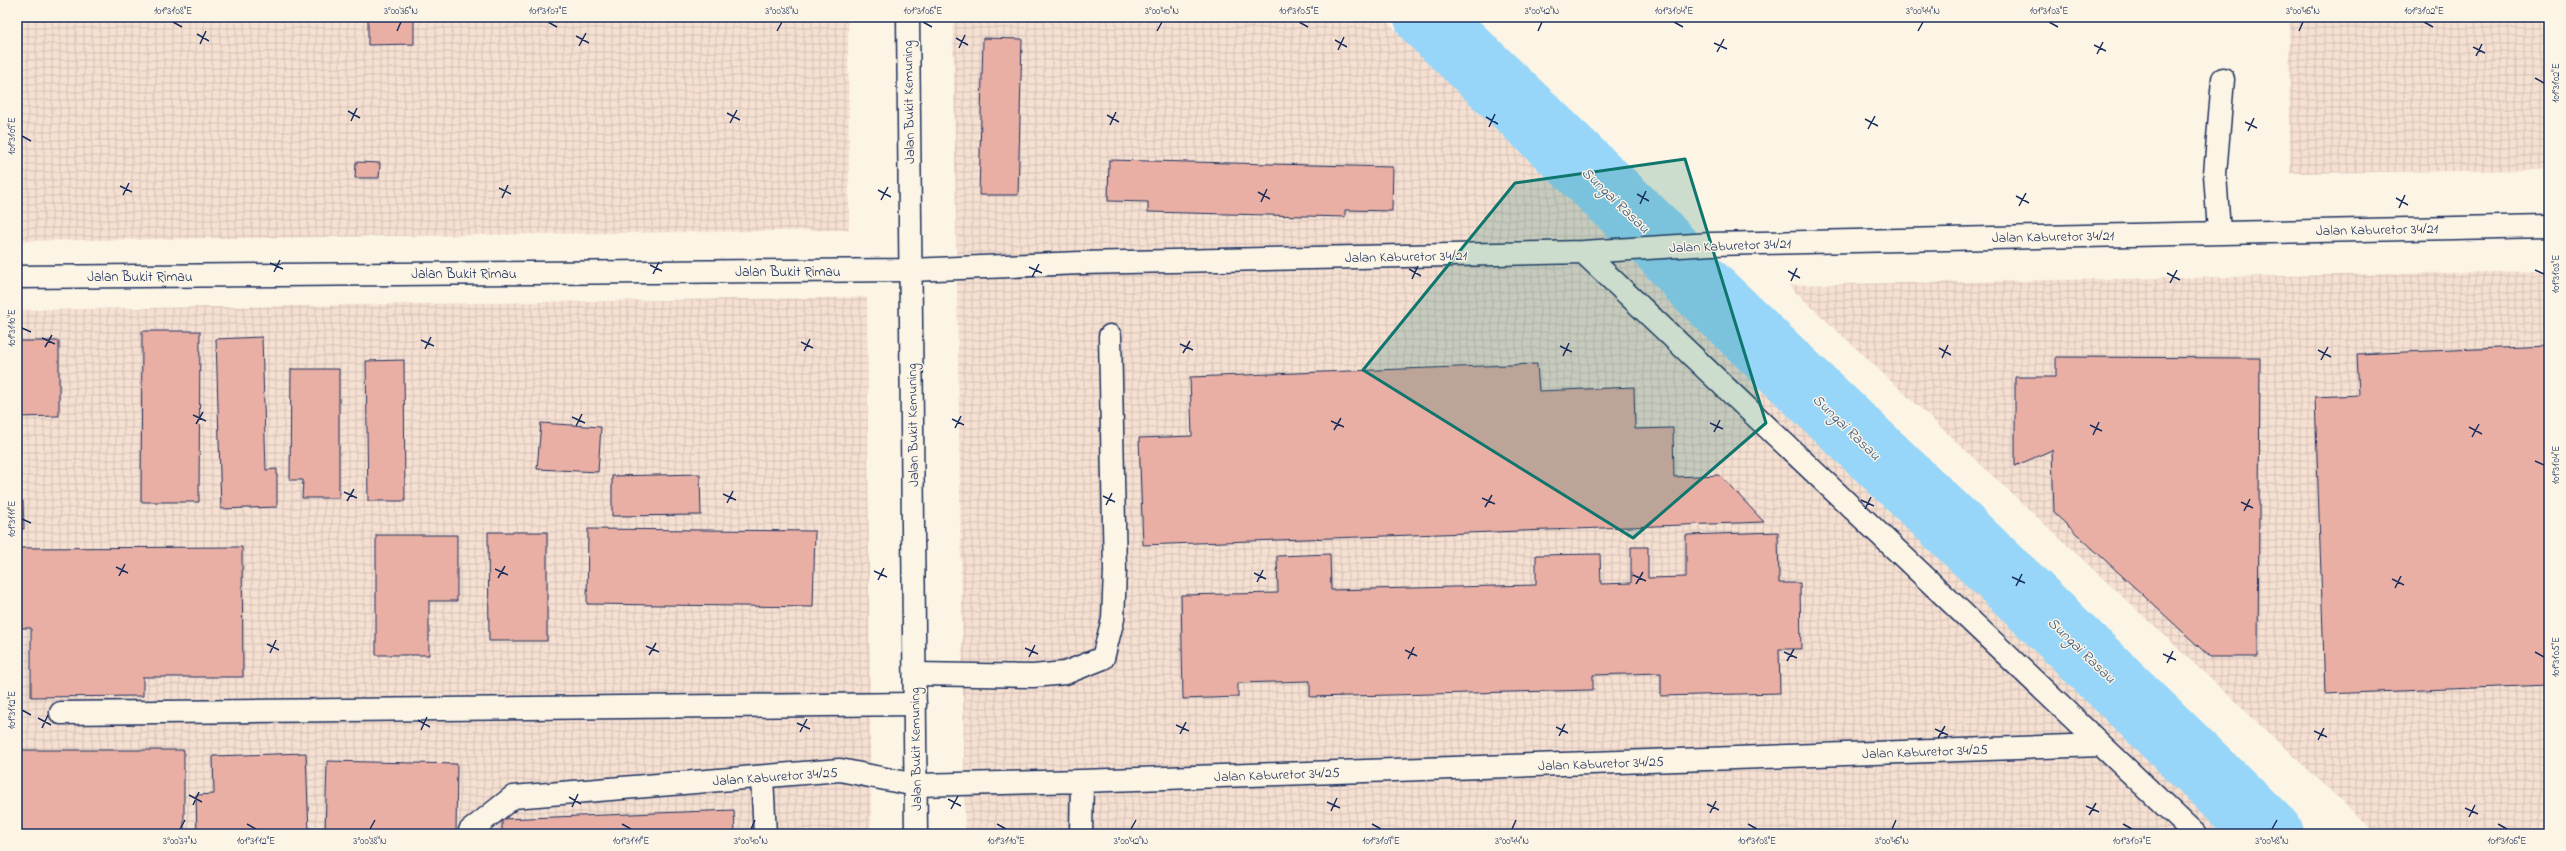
<svg xmlns="http://www.w3.org/2000/svg" width="2566" height="851" viewBox="0 0 2566 851" font-family="'Indie Flower',sans-serif">
	<defs>
		<pattern id="industrial-grid" width="8" height="8" patternUnits="userSpaceOnUse"><rect width="8" height="8" fill="#f6e0d2"/><path d="M0 4h8M4 0v8" fill="none" stroke="#d2c0b7"/></pattern>
	</defs>
	<rect width="100%" height="100%" fill="#fcf5e5"/>
	<filter id="ink" filterUnits="userSpaceOnUse"><feTurbulence type="fractalNoise" baseFrequency=".025" numOctaves="2"/><feDisplacementMap in="SourceGraphic" scale="8" xChannelSelector="R" yChannelSelector="G"/><feConvolveMatrix kernelMatrix="1 2 1 2 8 2 1 2 1" color-interpolation-filters="sRGB"/></filter>
	<g filter="url(#ink)">
		<path fill="url(#industrial-grid)" d="M17 17H848L849 230 17 241Z
			M953 17H1382L2228 834H965Z
			M2289 17H2549V170L2290 173Z
			M2549 271V834H2377L1788 285Z
			M867 297 871 834H17V310Z"/>
		<g fill="none" stroke-linecap="round" stroke-linejoin="round">
			<path stroke="#97d6f8" stroke-width="66" d="M1427 17 1653 234 1699 285 2017 588 2270 834"/>
		</g>
		<path fill="#e9afa4" stroke="#1b2f5e" d="M368 17H414V44L368 45Z
			M983 38 1022 39 1018 195H979Z
			M1109 160 1393 167 1392 211 1345 210V217L1148 212V202L1108 201Z
			M356 162 380 163 379 178H355Z
			M142 331H200L199 502H141Z
			M262 337 266 470 277 469V507L221 509 216 339Z
			M17 341H59V416L17 417Z
			M2549 346V685L2325 694 2315 397 2359 395 2357 354Z
			M2056 357 2260 358 2258 657H2210L2054 513 2052 450 2015 466V377H2056Z
			M404 360 405 501H368L366 361Z
			M1537 364 1539 391 1634 387 1635 429 1673 428 1674 477 1720 475 1764 522 1143 545 1139 438 1192 436 1190 377Z
			M291 369H339V498H302L303 480H290Z
			M541 423 601 427 598 472 537 469Z
			M700 474 701 515 612 516V476Z
			M23 501 24 529H17V502Z
			M588 529 815 531 813 607 587 604Z
			M488 532H547V641H489Z
			M1778 532 1779 583H1800L1801 649H1779L1780 693 1661 696V673L1593 675V690L1310 697V681L1238 683V697L1183 699 1181 595 1278 593 1277 556 1330 554 1331 590 1536 585V555L1600 554 1601 584 1631 583V547H1648V578L1686 577V535Z
			M376 535H457V601H429V655H376Z
			M242 547 243 677H143V696L31 697V628H17V548Z
			M17 750H184V834H17Z
			M306 753 309 834H197L196 795 214 794 213 756Z
			M327 761 457 764 456 834H325Z
			M734 810 735 834H502V819Z"/>
		<g fill="none" stroke-linecap="round" stroke-linejoin="round">
			<g stroke="#1b2f5e" stroke-width="25">
				<path id="minor" d="M2219 232 2215 174 2223 79
					M1583 252 2195 834
					M17 277 910 270 1081 263 1583 252 1711 244 2549 226
					M915 674 1033 676 1065 673 1103 658 1113 619 1115 571 1110 336
					M61 713 915 704
					M762 777 765 834
					M470 834V831L513 797 840 770 916 785 1082 781 2101 745
					M1081 834 1082 781"/>
			</g>
			<g stroke="#1b2f5e" stroke-width="25">
				<path id="major" d="M908 17 916 834"/>
			</g>
			<use href="#minor" stroke="#fcf5e5" stroke-width="22"/>
			<use href="#major" stroke="#fcf5e5" stroke-width="22"/>
		</g>
	</g>
	<path fill="#0f766e" fill-opacity="0.2" stroke="#0f766e" stroke-width="3" stroke-linejoin="round" d="M1685 159 1766 423 1633 538 1363 370 1515 183Z"/>
	<path fill="none" stroke="#1b2f5e" stroke-width="1.5" d="M173 22 182 27M548 22 557 27M923 22 932 27M1299 22 1308 27M1674 22 1683 27M2049 22 2058 27M2424 22 2433 27M397 31 401 22M777 31 782 22M1157 31 1162 22M1538 31 1542 22M1918 31 1923 22M2299 31 2303 22M197 34 209 41M576 36 589 43M956 38 968 45M1335 40 1347 47M1714 43 1727 49M200 44 206 31M2094 45 2106 51M579 46 586 33M2473 47 2485 53M959 48 965 35M1338 50 1344 37M1717 52 1724 39M2097 54 2103 42M2476 56 2482 44M2535 78 2544 83M348 111 360 118M727 113 740 120M1107 115 1119 122M1486 117 1498 124M1865 119 1878 126M351 121 357 108M2245 122 2257 128M730 123 737 110M1110 125 1116 112M1489 127 1495 114M1868 129 1875 116M2248 131 2254 118M22 136 31 141M120 186 132 192M499 188 511 194M878 190 891 197M1258 192 1270 199M1637 194 1649 201M123 195 129 183M2016 196 2029 203M502 198 508 185M2396 198 2408 205M881 200 888 187M1261 202 1267 189M1640 204 1646 191M2019 206 2026 193M2399 208 2405 195M270 263 283 269M650 265 662 271M1029 267 1042 273M1409 269 1421 276M2535 270 2544 274M1788 271 1800 278M274 272 280 260M2167 273 2180 280M653 274 659 262M1032 277 1039 264M1412 279 1418 266M1791 281 1797 268M2170 283 2177 270M22 328 31 332M42 338 55 344M421 340 434 346M801 342 813 348M1180 344 1193 350M1560 346 1572 352M45 347 52 335M1939 348 1951 355M425 349 431 337M2318 350 2331 357M804 351 810 339M1183 353 1190 341M1563 356 1569 343M1942 358 1948 345M2321 360 2328 347M193 415 206 421M572 417 585 423M952 419 964 425M1331 421 1344 427M1710 423 1723 429M196 424 203 412M2090 425 2102 431M576 426 582 414M2469 427 2482 434M955 428 961 416M1334 430 1341 418M1714 432 1720 420M2093 435 2099 422M2472 437 2479 424M2535 461 2544 465M344 492 357 498M723 494 736 500M1103 496 1115 502M1482 498 1495 504M1861 500 1874 506M347 501 354 489M2241 502 2253 508M727 503 733 491M1106 505 1112 493M1485 507 1492 495M1865 509 1871 497M2244 511 2250 499M22 519 31 523M116 567 128 573M495 569 508 575M874 571 887 577M1254 573 1266 579M1633 575 1646 581M119 576 125 564M2012 577 2025 583M498 578 505 566M2392 579 2404 585M878 580 884 568M1257 582 1263 570M1636 584 1643 572M2016 586 2022 574M2395 588 2401 576M267 644 279 650M646 646 659 652M1025 648 1038 654M1405 650 1417 656M1784 652 1797 658M2535 652 2544 657M270 653 276 640M2163 654 2176 660M649 655 656 643M1029 657 1035 645M1408 659 1414 647M1787 661 1794 649M2167 663 2173 651M22 710 31 715M38 718 51 725M418 720 430 727M797 723 810 729M1176 725 1189 731M1556 727 1568 733M42 728 48 715M1935 729 1948 735M421 730 427 717M2314 731 2327 737M800 732 807 719M1180 734 1186 722M1559 736 1565 724M1938 738 1945 726M2318 740 2324 728M189 795 202 802M569 797 581 804M948 799 961 806M1327 802 1340 808M1707 804 1719 810M193 805 199 792M2086 806 2099 812M572 807 578 794M2465 808 2478 814M951 809 958 796M1331 811 1337 798M1710 813 1716 801M2089 815 2096 803M2469 817 2475 805M247 824 256 829M622 824 631 829M997 824 1006 829M1372 824 1381 829M1748 824 1757 829M2123 824 2132 829M2498 824 2507 829M180 829 185 820M370 829 375 820M751 829 755 820M1131 829 1136 820M1512 829 1516 820M1892 829 1896 820M2272 829 2277 820"/>
	<g text-anchor="middle" stroke-width="3" stroke-linejoin="round" paint-order="stroke">
		<g font-size="14" fill="#1b2f5e" stroke="#fcf5e5">
			<text transform="translate(908 102) rotate(-91)" y="5">Jalan Bukit Kemuning</text>
			<text transform="translate(2377 229) rotate(-1)" y="5">Jalan Kaburetor 34/21</text>
			<text transform="translate(2053 236) rotate(-1)" y="5">Jalan Kaburetor 34/21</text>
			<text transform="translate(1730 245) rotate(-2)" y="5">Jalan Kaburetor 34/21</text>
			<text transform="translate(1406 256) rotate(-1)" y="5">Jalan Kaburetor 34/21</text>
			<text x="788" y="276">Jalan Bukit Rimau</text>
			<text x="464" y="278">Jalan Bukit Rimau</text>
			<text x="140" y="281">Jalan Bukit Rimau</text>
			<text transform="translate(912 425) rotate(-91)" y="5">Jalan Bukit Kemuning</text>
			<text transform="translate(915 749) rotate(-91)" y="5">Jalan Bukit Kemuning</text>
			<text transform="translate(1925 751) rotate(-2)" y="5">Jalan Kaburetor 34/25</text>
			<text transform="translate(1601 763) rotate(-2)" y="5">Jalan Kaburetor 34/25</text>
			<text transform="translate(1277 774) rotate(-2)" y="5">Jalan Kaburetor 34/25</text>
			<text transform="translate(775 776) rotate(-4)" y="5">Jalan Kaburetor 34/25</text>
		</g>
		<g font-size="15" font-style="italic" fill="#3a5984" stroke="#fcf5e5">
			<text transform="translate(1616 200) rotate(44)" y="5">Sungai Rasau</text>
			<text transform="translate(1847 427) rotate(44)" y="5">Sungai Rasau</text>
			<text transform="translate(2082 650) rotate(44)" y="5">Sungai Rasau</text>
		</g>
	</g>
	<rect width="2566" height="851" fill="none" stroke="#fcf5e5" stroke-width="44"/>
	<rect x="22" y="22" width="2522" height="807" fill="none" stroke="#1b2f5e" stroke-width="1.5"/>
	<g font-size="10" text-anchor="middle" fill="#1b2f5e">
		<text x="173" y="14">101°31'08"E</text>
		<text x="401" y="14">3°00'36"N</text>
		<text x="548" y="14">101°31'07"E</text>
		<text x="782" y="14">3°00'38"N</text>
		<text x="923" y="14">101°31'06"E</text>
		<text x="1162" y="14">3°00'40"N</text>
		<text x="1299" y="14">101°31'05"E</text>
		<text x="1542" y="14">3°00'42"N</text>
		<text x="1674" y="14">101°31'04"E</text>
		<text x="1923" y="14">3°00'44"N</text>
		<text x="2049" y="14">101°31'03"E</text>
		<text x="2303" y="14">3°00'46"N</text>
		<text x="2424" y="14">101°31'02"E</text>
		<text transform="translate(2555 83) rotate(-90)" y="4">101°31'02"E</text>
		<text transform="translate(11 136) rotate(-90)" y="4">101°31'09"E</text>
		<text transform="translate(2555 274) rotate(-90)" y="4">101°31'03"E</text>
		<text transform="translate(11 328) rotate(-90)" y="4">101°31'10"E</text>
		<text transform="translate(2555 465) rotate(-90)" y="4">101°31'04"E</text>
		<text transform="translate(11 519) rotate(-90)" y="4">101°31'11"E</text>
		<text transform="translate(2555 657) rotate(-90)" y="4">101°31'05"E</text>
		<text transform="translate(11 710) rotate(-90)" y="4">101°31'12"E</text>
		<text x="180" y="844">3°00'37"N</text>
		<text x="256" y="844">101°31'12"E</text>
		<text x="370" y="844">3°00'38"N</text>
		<text x="631" y="844">101°31'11"E</text>
		<text x="751" y="844">3°00'40"N</text>
		<text x="1006" y="844">101°31'10"E</text>
		<text x="1131" y="844">3°00'42"N</text>
		<text x="1381" y="844">101°31'09"E</text>
		<text x="1512" y="844">3°00'44"N</text>
		<text x="1757" y="844">101°31'08"E</text>
		<text x="1892" y="844">3°00'46"N</text>
		<text x="2132" y="844">101°31'07"E</text>
		<text x="2272" y="844">3°00'48"N</text>
		<text x="2507" y="844">101°31'06"E</text>
	</g>
</svg>
